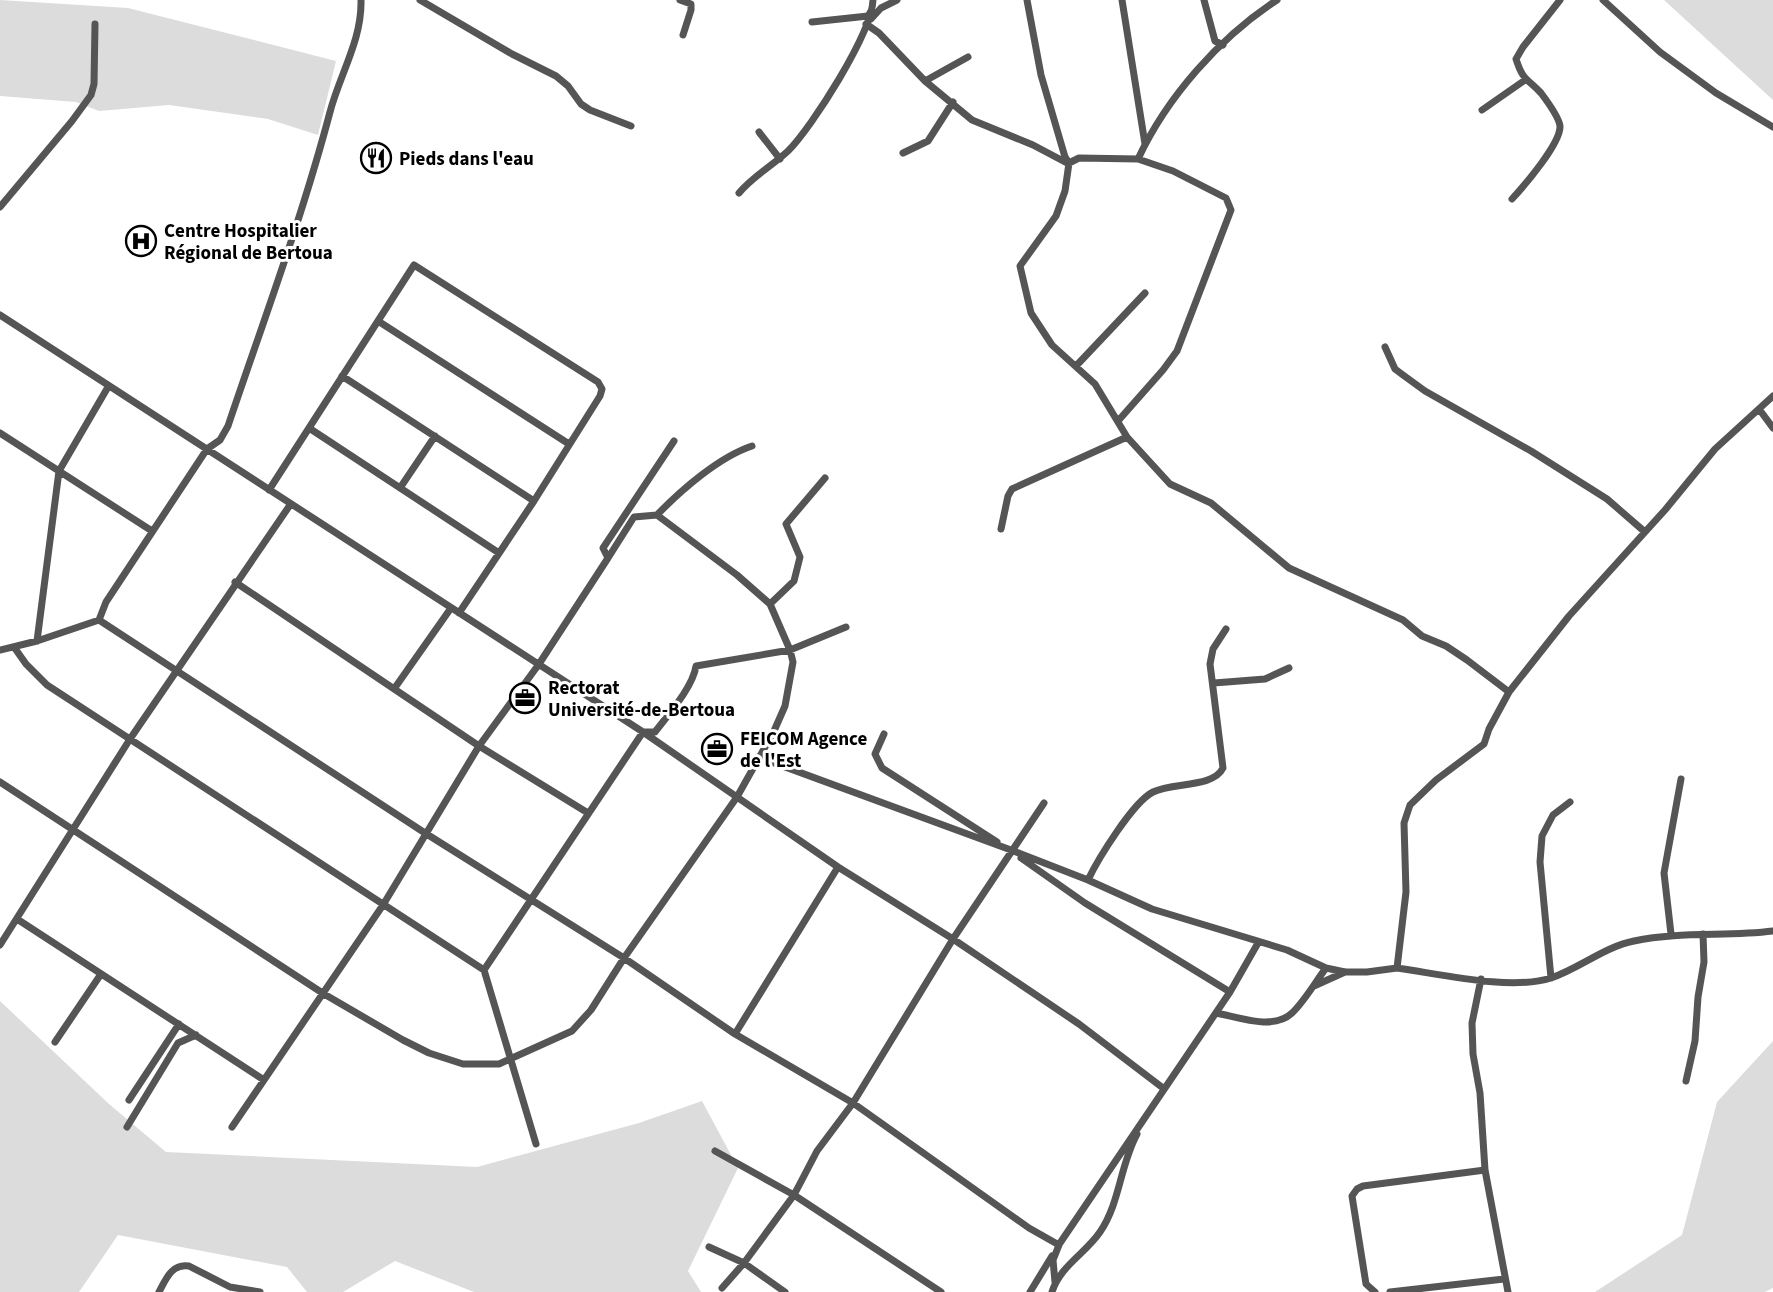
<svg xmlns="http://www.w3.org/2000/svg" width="1773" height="1292" viewBox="0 0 1773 1292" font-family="'Source Sans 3',sans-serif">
	<rect width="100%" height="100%" fill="#fff"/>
	<path fill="#dcdcdc" d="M0 0 128 8 336 61 318 135 268 119 169 105 99 111 76 102 0 96Z
		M1664 0H1773V100Z
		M0 1001 109 1104 166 1152 477 1167 639 1123 702 1101 738 1168 688 1271 701 1292H474L395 1261 343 1292H307L287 1267 118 1235 79 1292H0Z
		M1773 1041V1288L1765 1292H1595L1682 1235 1717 1102Z"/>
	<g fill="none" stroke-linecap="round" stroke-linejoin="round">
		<path stroke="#555" stroke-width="7" d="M420 0 512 54 556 76 568 86 581 104 590 110 631 126
			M680 0 691 4V10L683 35
			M1027 0 1041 75 1065 157 1069 163 1065 191 1056 216 1020 266 1031 313 1052 345 1095 384 1127 437 1170 484 1211 503 1289 568 1403 620 1422 636 1446 646 1467 660 1509 692
			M1122 0 1145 144
			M1204 0 1215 41 1223 45
			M1603 0 1660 52 1716 93 1773 127
			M871 19 881 8 897 0
			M812 22 868 16 871 11
			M866 24 879 33 925 81 972 120 1033 145 1067 163
			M925 81 968 57
			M1482 110 1525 80
			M759 132 780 159
			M903 153 928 141 953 102
			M1138 159C1167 97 1219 38 1277 0
			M1069 163 1079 158 1138 159 1173 171 1226 198 1231 210 1177 351 1163 370 1118 421
			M739 193C753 176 772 166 788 151 812 127 872 33 873 0
			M1512 199C1524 186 1561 143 1560 126 1559 117 1547 101 1541 93 1527 78 1523 81 1516 59L1523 47 1560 0
			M0 207 72 121 91 95 94 84 95 24
			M0 315 643 732 838 867 953 939 1079 1024 1163 1088
			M378 321 569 444
			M1385 347 1395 369 1403 375 1425 391 1531 451 1607 499 1645 532
			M1076 366 1145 293
			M342 376 534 501
			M1759 409 1773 428
			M309 428 499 553
			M0 433 152 531
			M400 488 435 436
			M269 490 414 265 598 382 602 389 600 396 534 501 459 613
			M657 515C681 490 719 457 752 446
			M1001 529 1008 496 1012 489 1127 437
			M235 582 479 746 588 813
			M770 604 794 581 800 557 786 524 825 478
			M99 620 425 833 624 958 735 1034 853 1103 1029 1228 1059 1245 1053 1260 1055 1282
			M37 641 59 471 108 387
			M14 647 26 664 47 685 484 970 536 1144
			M0 650 37 641 99 620 106 602 207 449 220 440 228 426C263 322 302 218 330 112 340 74 362 40 361 0
			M1214 683 1265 679 1289 668
			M394 689 451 608
			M884 734 875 754 882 768 997 842
			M758 757 1011 850 1088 880 1152 909 1287 950 1326 968 1345 972H1367L1397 968 1406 892 1404 823 1410 805 1436 780 1484 744 1489 729 1509 692 1569 616 1665 510 1715 449 1773 396
			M0 782 324 994 403 1040 429 1053 463 1064H499L572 1031 591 1010 624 958 737 797 774 731 785 706 793 662 790 650 770 604 737 575 657 515 634 517 608 558
			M1021 858 1085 903 1230 992
			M1088 880C1098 859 1133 802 1153 792 1173 782 1213 788 1223 768L1210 664 1213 649 1226 629
			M17 919 264 1080
			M1671 934 1664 873 1681 779
			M0 945 130 739 290 505
			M1397 968C1440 974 1511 991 1551 978 1580 968 1604 947 1634 941 1680 931 1727 937 1773 931
			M484 970 643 732H655C668 715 693 687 696 666L790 650 846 627
			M1551 978 1540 862 1542 836 1553 815 1570 802
			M1481 979 1472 1023 1473 1054 1480 1093 1485 1170 1508 1292
			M1314 986 1345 972
			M1216 1013C1238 1017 1273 1031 1292 1013 1304 1002 1316 981 1326 968
			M735 1034 838 867
			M55 1042 101 974
			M1686 1081 1695 1041 1698 997 1704 962 1703 934
			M129 1100 179 1024
			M127 1127 178 1043 196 1035
			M232 1127 383 905 479 746 539 664 608 558 603 548 674 441
			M715 1151 794 1195 941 1292
			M1058 1246 1230 992 1258 943
			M709 1247 744 1263 785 1292
			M722 1288 744 1263 794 1195 817 1151 853 1103 953 939 1044 803
			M159 1292C166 1279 172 1263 189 1266L230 1287 260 1292
			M1030 1292 1052 1256
			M1052 1292C1060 1266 1085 1254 1100 1232 1120 1203 1120 1165 1137 1134
			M1375 1292 1366 1284 1352 1196 1357 1189 1363 1186 1485 1170
			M1390 1292 1504 1279"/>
	</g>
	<defs>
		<g id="restaurant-ring" transform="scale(1.575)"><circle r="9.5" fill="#fff" stroke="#000" stroke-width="1.5"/><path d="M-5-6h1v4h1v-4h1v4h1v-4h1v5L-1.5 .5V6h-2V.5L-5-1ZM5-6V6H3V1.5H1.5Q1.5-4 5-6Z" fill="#000"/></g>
		<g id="hospital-ring" transform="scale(1.575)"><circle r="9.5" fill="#fff" stroke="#000" stroke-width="1.5"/><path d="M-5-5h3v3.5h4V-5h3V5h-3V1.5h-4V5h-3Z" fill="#000"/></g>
		<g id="office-ring" transform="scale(1.575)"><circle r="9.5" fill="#fff" stroke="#000" stroke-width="1.5"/><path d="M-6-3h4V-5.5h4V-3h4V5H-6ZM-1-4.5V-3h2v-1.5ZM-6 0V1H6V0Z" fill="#000"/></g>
	</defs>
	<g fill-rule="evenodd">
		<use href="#restaurant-ring" x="376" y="158"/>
		<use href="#hospital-ring" x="141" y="241"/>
		<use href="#office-ring" x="525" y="698"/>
		<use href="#office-ring" x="717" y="749"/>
	</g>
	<g text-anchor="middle" stroke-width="6" stroke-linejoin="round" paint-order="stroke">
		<g font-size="19" font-weight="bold" fill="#000" stroke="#fff" text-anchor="start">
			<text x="399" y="165">Pieds dans l'eau</text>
			<text x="164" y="237">Centre Hospitalier<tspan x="164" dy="22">Régional de Bertoua</tspan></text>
			<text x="548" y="694">Rectorat<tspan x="548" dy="22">Université-de-Bertoua</tspan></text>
			<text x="740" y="745">FEICOM Agence<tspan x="740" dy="22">de l'Est</tspan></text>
		</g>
	</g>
</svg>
